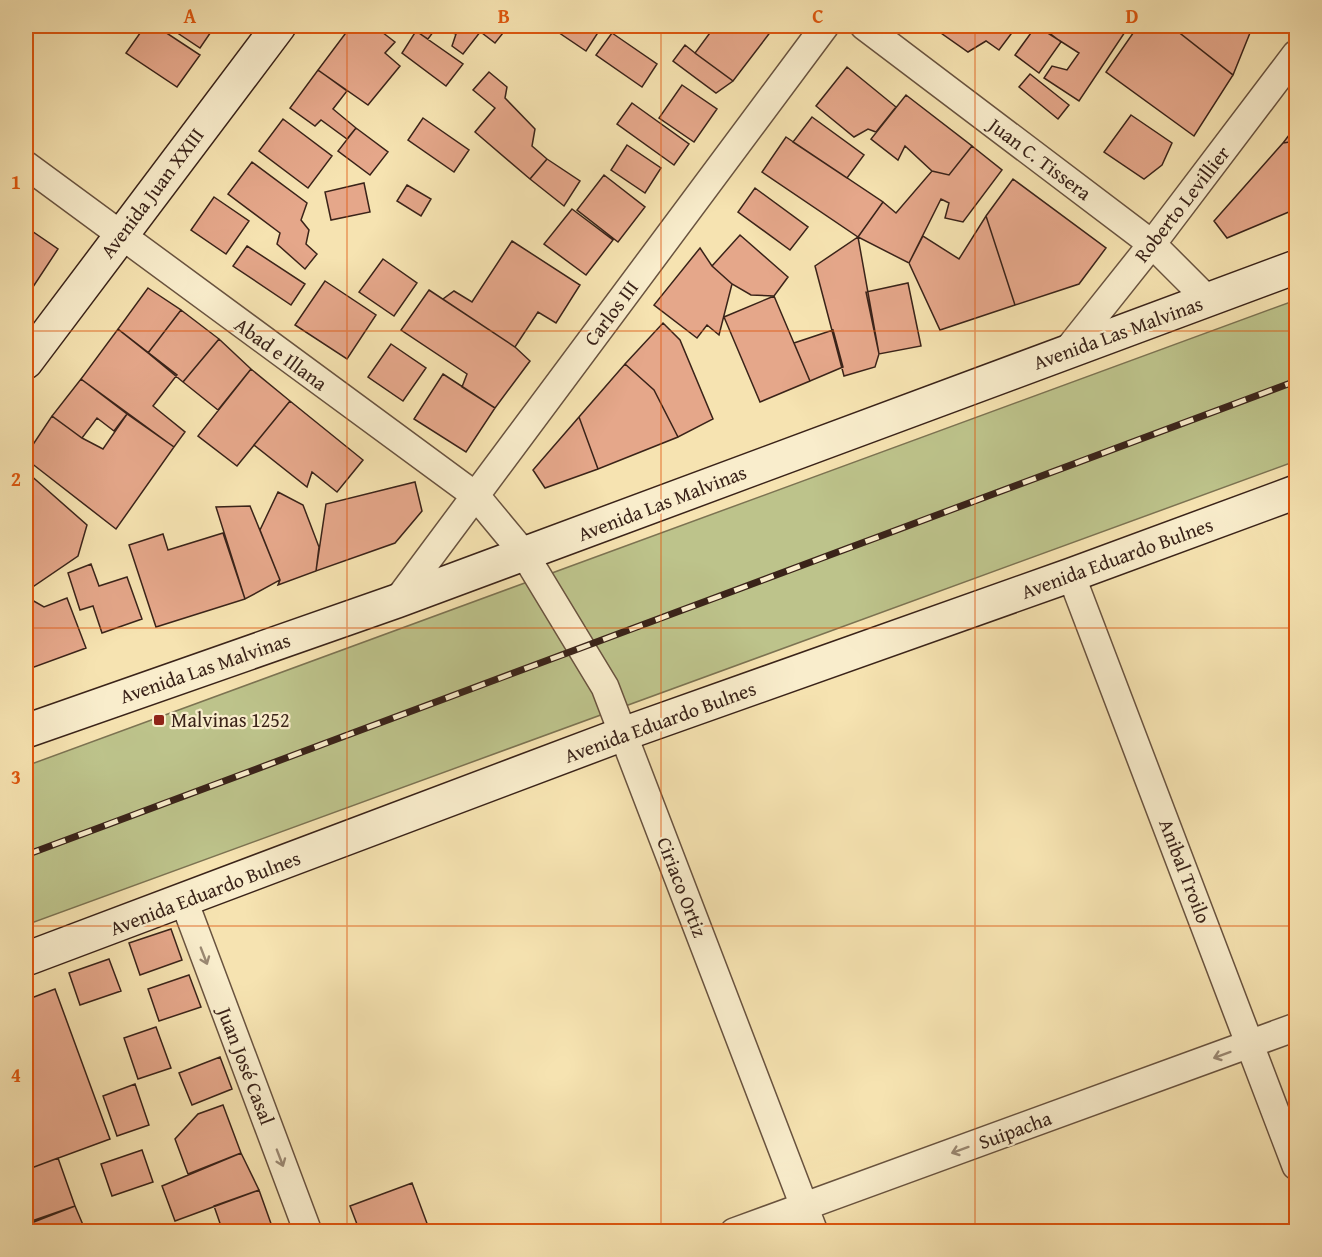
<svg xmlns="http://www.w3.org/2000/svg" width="1322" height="1257" viewBox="0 0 1322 1257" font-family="'Gentium Book Plus',serif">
	<rect width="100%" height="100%" fill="#f6e3b1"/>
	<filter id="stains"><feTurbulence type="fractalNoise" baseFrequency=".00333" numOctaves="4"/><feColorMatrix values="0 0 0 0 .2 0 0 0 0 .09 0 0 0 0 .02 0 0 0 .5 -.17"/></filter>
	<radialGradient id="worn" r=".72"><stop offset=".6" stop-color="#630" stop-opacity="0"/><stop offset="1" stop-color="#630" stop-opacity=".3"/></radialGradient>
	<path fill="#bdc38b" stroke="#7c7352" stroke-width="1.5" d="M1296 300V461L26 925V766Z"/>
	<path fill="#e5a78a" stroke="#3a2319" stroke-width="1.5" d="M145 26H156L200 55 177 87 126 53Z
		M167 26H215L200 48Z
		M351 26H374L395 42 385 53 400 66 368 105 318 70Z
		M420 26H473L481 31 463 54 452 46 456 34 436 28 428 39 416 31Z
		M473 26H506L507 28 495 43Z
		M549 26H598L601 28 586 51Z
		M715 26H775L733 81 695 53Z
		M931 26H1017L999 50 986 41 968 52Z
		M1036 26H1040L1061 42 1039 73 1015 55Z
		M1046 26H1129L1079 101 1044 78 1052 66 1067 70 1079 53 1043 30Z
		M1138 26H1165L1177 31 1233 75 1194 136 1106 72Z
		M1181 26 1252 28 1233 75 1177 31Z
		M416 31 463 64 446 86 402 53Z
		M612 33 657 64 642 87 596 55Z
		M685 45 695 53 733 81 716 93 673 61Z
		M847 67 896 107 876 132 868 129 854 137 816 106Z
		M318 70 347 91 333 109 356 128 347 139 321 120 315 126 290 108Z
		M489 72 507 87 505 98 535 129 532 146 547 159 530 179 475 132 495 108 473 90Z
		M1030 74 1069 105 1058 119 1019 87Z
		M682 85 717 109 694 142 659 118Z
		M906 95 972 146 949 175 932 171 905 146 898 160 871 139Z
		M632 103 689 144 674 165 617 124Z
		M1131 115 1172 143 1162 165 1144 179 1104 152Z
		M812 117 864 155 847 178 793 142Z
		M423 118 469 150 454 172 408 140Z
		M283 119 332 156 308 188 259 151Z
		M1296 126V141L1283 143Z
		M356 128 388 152 370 175 338 151Z
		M786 137 883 202 858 237 762 172Z
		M1296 141V209L1227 238 1214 221 1283 143Z
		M627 145 661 168 645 193 611 170Z
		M972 146 1002 170 963 222 945 218 949 203 941 199 909 263 858 237 883 202 896 213 932 171 949 175Z
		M547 159 580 181 564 206 530 179Z
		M252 162 307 203 301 220 309 230 306 244 317 254 305 269 277 244 280 233 228 194Z
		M604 175 645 207 618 242 577 210Z
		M1013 179 1106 248 1079 284 1015 305 986 216Z
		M364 183 370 212 331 220 325 192Z
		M407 185 431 199 421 216 397 201Z
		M755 188 808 227 790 250 738 212Z
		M214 197 249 221 226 254 191 230Z
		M572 209 613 240 586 275 544 244Z
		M986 216 1015 305 940 330 909 263 923 236 959 259Z
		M26 227 58 249 29 293 26 291Z
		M740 235 788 277 774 296 751 295 732 284 712 266Z
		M858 237 879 354 875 367 844 376 815 266Z
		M512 241 580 285 556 323 538 312 515 347 443 299 454 291 472 302Z
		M247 246 305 284 291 305 233 266Z
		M700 248 712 266 732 284 719 335 707 325 697 338 654 305Z
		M383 259 417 283 394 316 359 292Z
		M325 281 376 315 347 359 295 325Z
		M908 283 921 346 879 354 866 292Z
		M148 288 181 310 148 353 118 329Z
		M429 290 515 347 530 361 495 408 462 387 467 374 401 330Z
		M774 296 810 381 760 402 724 317Z
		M181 310 219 339 183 382 148 353Z
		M663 323 680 340 713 419 678 437 654 390 625 364Z
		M118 329 177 375 153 406 185 432 174 447 81 379Z
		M833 330 843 367 810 381 794 343Z
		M219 339 251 369 218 410 183 382Z
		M391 344 426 368 403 401 368 377Z
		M625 364 654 390 678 437 598 469 579 417Z
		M251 369 290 401 237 466 198 436Z
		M443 374 495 408 466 452 414 419Z
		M81 379 127 414 114 431 97 418 82 438 52 416Z
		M290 401 363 460 337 492 312 472 307 487 254 445Z
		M127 414 174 447 116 529 26 459V455L52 416 82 438 103 449Z
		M579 417 598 469 545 488 533 470Z
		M28 473 87 525 78 556 34 586 26 578V476Z
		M415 482 422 511 395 543 316 571 326 504Z
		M278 492 303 505 319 547 316 571 278 585 280 580 260 530Z
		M250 506 280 580 245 599 216 507Z
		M223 533 245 599 156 627 129 545 163 534 168 550Z
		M91 564 99 586 127 577 142 619 102 633 93 606 80 610 68 573Z
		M67 598 86 648 26 670V606L32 600 44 607Z
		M171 929 182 960 140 975 129 943Z
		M109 959 121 991 80 1005 69 973Z
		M189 975 201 1007 159 1021 148 989Z
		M55 989 110 1139 26 1170V1000Z
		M156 1027 171 1068 138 1079 124 1038Z
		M220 1057 232 1089 192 1105 179 1073Z
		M135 1084 149 1125 117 1136 103 1096Z
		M223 1105 241 1153 188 1174 175 1139 198 1114Z
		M142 1150 153 1182 112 1196 101 1164Z
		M241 1153 259 1190 175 1221 162 1186Z
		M58 1158 75 1206 26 1223V1170Z
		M412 1183 428 1226 413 1232H360L350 1206Z
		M259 1190 274 1232H223L214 1206Z
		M75 1206 86 1232H26V1225Z"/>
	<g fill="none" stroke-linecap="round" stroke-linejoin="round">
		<g stroke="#69533f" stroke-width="30">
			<path id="street" d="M864 26 1152 244 1208 300
				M26 165 476 496 525 555 605 687 814 1232
				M1066 352 1152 244 1296 54
				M1071 575 1296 1166
				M397 601 825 26
				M184 901 308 1232
				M734 1232 1296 1027"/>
		</g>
		<g stroke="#3a2319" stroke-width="36">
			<path id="secondary" d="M26 362 279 26
				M26 731 397 601 1296 267
				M26 959 623 734 1071 575 1296 492"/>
		</g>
		<use href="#street" stroke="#f9edcc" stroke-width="27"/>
		<use href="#secondary" stroke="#f9edcc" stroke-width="33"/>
		<g stroke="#3a2319" stroke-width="7">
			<path id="rail" d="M26 855 1296 381"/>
		</g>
		<use href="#rail" stroke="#f9edcc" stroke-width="4.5" stroke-dasharray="14" stroke-linecap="butt"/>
	</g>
	<defs><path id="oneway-shaft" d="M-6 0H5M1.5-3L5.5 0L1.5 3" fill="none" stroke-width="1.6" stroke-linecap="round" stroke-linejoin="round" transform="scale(1.5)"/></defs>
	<g stroke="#9a8872">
		<use href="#oneway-shaft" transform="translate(204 956) rotate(69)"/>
		<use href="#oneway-shaft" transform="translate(1222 1055) rotate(160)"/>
		<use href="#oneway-shaft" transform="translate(960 1150) rotate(160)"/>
		<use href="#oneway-shaft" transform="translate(280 1158) rotate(69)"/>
	</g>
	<path fill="none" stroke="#df560d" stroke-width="1.5" stroke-opacity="0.55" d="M347 26V1232M661 26V1232M975 26V1232M26 331H1296M26 628H1296M26 926H1296"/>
	<rect fill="#8f2418" stroke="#f9edcc" stroke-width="2" x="153" y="714" width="12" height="12" rx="3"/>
	<g text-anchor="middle" stroke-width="4.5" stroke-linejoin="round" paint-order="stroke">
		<g font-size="20" fill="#3a2319" stroke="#f9edcc">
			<text transform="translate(1040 159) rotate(37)" y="7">Juan C. Tissera</text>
			<text transform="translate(152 193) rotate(-53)" y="7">Avenida Juan XXIII</text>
			<text transform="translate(1182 204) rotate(-52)" y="7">Roberto Levillier</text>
			<text transform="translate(611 313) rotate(-53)" y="7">Carlos III</text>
			<text transform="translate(1118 333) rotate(-20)" y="7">Avenida Las Malvinas</text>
			<text transform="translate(281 354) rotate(36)" y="7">Abad e Illana</text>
			<text transform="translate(662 503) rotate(-21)" y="7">Avenida Las Malvinas</text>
			<text transform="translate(1117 558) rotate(-20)" y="7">Avenida Eduardo Bulnes</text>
			<text transform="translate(205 668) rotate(-19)" y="7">Avenida Las Malvinas</text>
			<text transform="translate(660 722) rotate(-20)" y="7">Avenida Eduardo Bulnes</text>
			<text transform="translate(1185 871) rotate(69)" y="7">Anibal Troilo</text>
			<text transform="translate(682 887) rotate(69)" y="7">Ciriaco Ortiz</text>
			<text transform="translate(205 893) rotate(-21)" y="7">Avenida Eduardo Bulnes</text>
			<text transform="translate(246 1066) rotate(69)" y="7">Juan José Casal</text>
			<text transform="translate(1015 1130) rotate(-20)" y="7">Suipacha</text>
		</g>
		<g font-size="20" fill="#3a2319" stroke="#f9edcc" text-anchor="start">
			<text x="171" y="727">Malvinas 1252</text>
		</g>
	</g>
	<rect width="1322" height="1257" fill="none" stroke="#f6e3b1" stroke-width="66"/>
	<rect x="33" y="33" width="1256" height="1191" fill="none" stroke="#df560d" stroke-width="2"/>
	<g font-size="20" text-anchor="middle" font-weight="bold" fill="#df560d">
		<text x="190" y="23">A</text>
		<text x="504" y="23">B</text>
		<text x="818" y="23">C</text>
		<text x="1132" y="23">D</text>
		<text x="16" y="189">1</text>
		<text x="16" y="486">2</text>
		<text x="16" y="784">3</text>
		<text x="16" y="1082">4</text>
	</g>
	<rect width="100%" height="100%" filter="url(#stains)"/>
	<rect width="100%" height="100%" fill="url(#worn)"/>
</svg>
